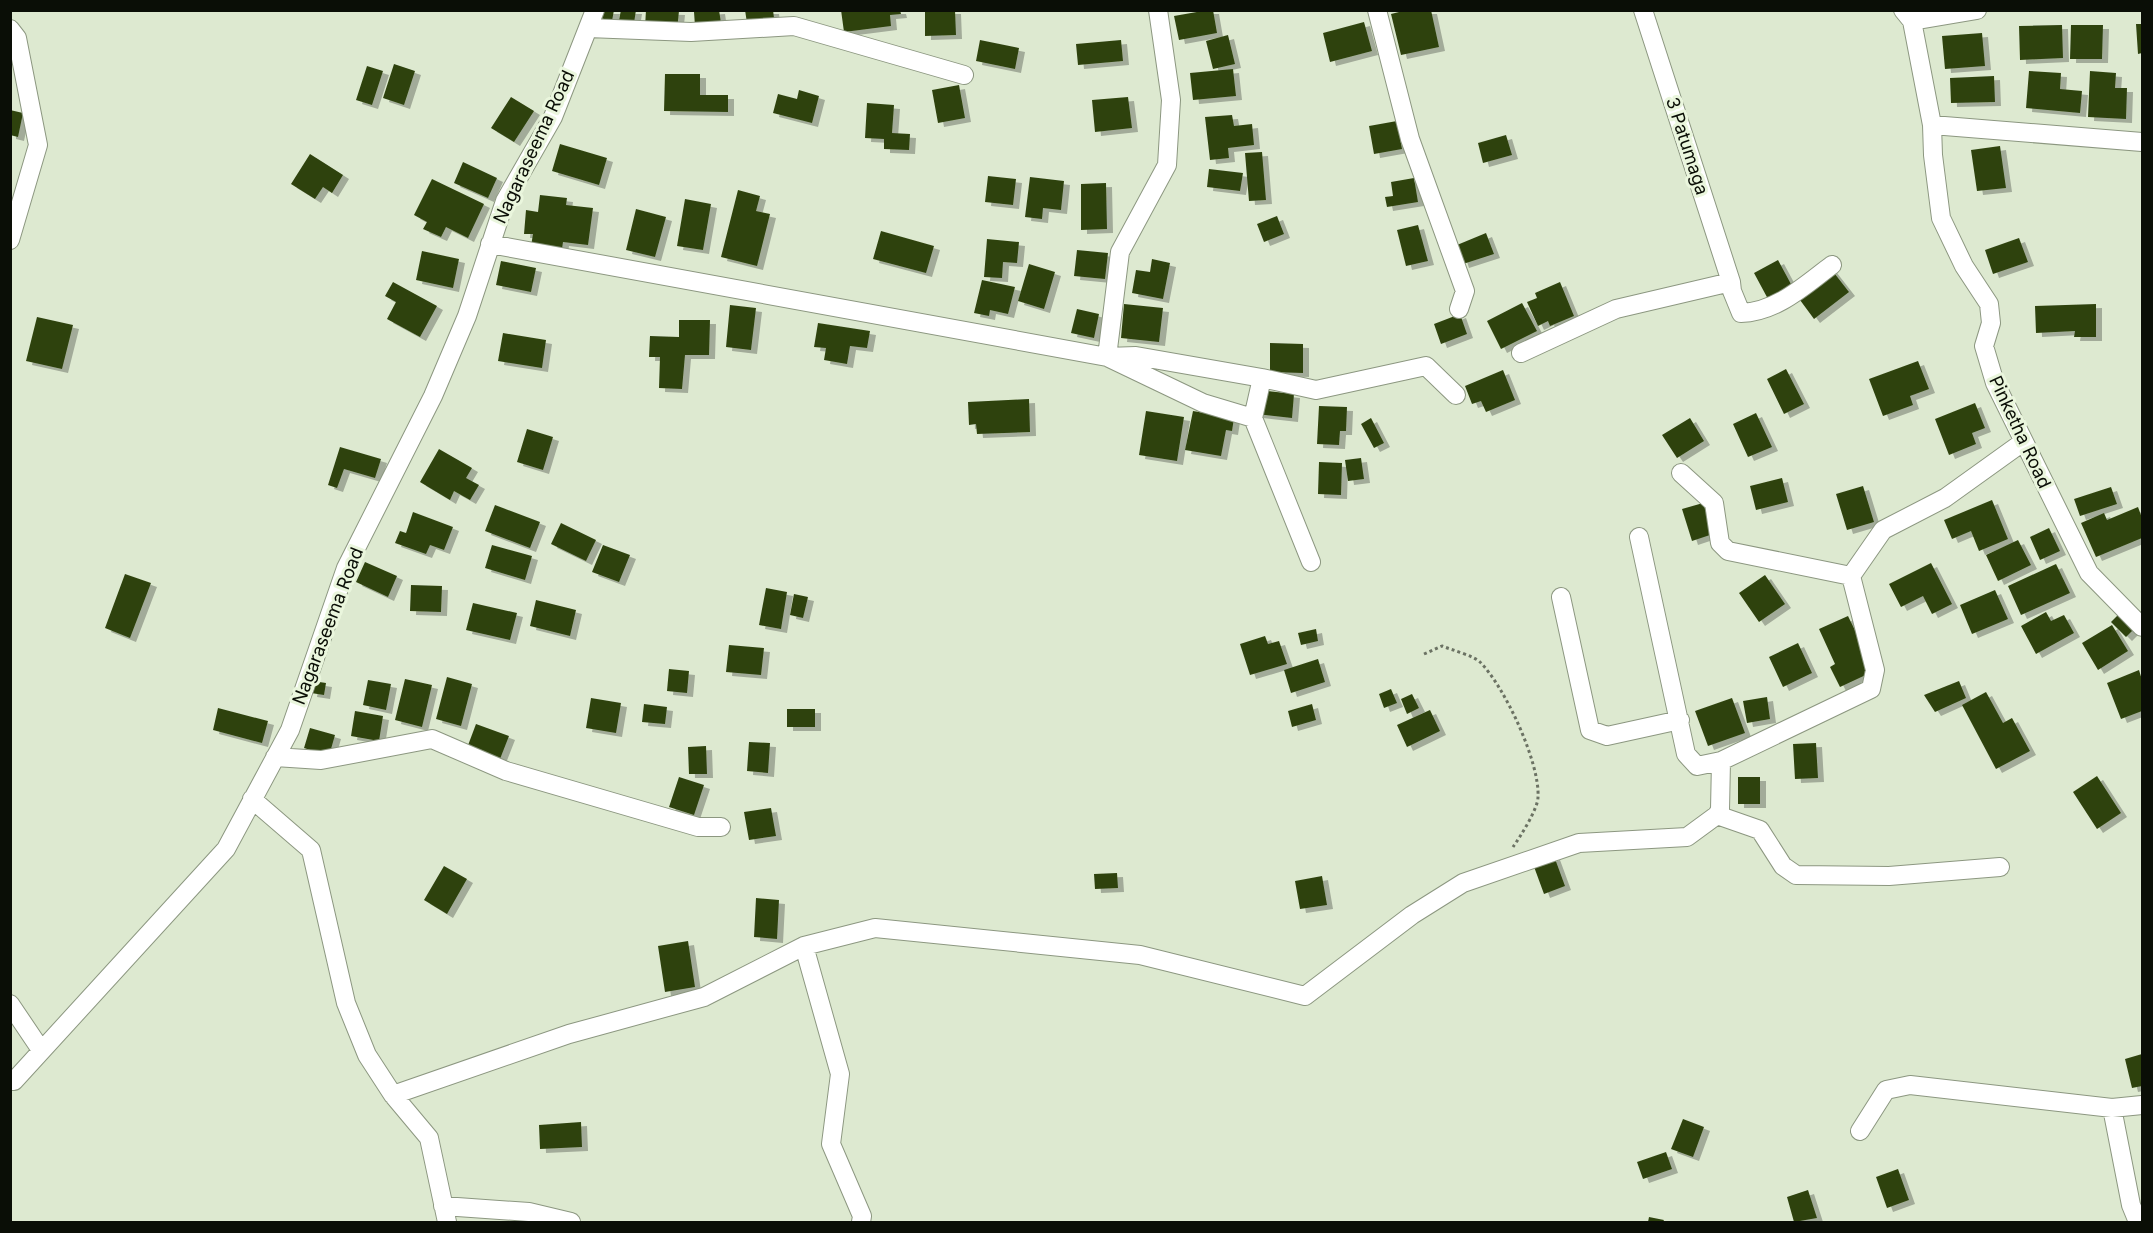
<svg xmlns="http://www.w3.org/2000/svg" width="2153" height="1233" viewBox="0 0 2153 1233" font-family="Inter,sans-serif">
	<defs>
		<filter id="shadow"><feDropShadow dx="6" dy="4" stdDeviation="0" flood-color="#0004"/></filter>
	</defs>
	<rect width="100%" height="100%" fill="#dde9d0"/>
	<path fill="#2f4311" filter="url(#shadow)" d="M602 10H614L612 21 600 18Z
		M621 10H636L634 23 619 20Z
		M646 10 679 11 677 30 645 27Z
		M719 10 721 23 695 26 694 12Z
		M745 10H773L774 18 747 23Z
		M841 10H900L901 14 890 15 891 26 844 32Z
		M925 10H955L956 35 925 36Z
		M1208 10H1213L1217 33 1179 40 1174 16Z
		M1407 10H1431L1439 47 1401 55 1391 14Z
		M1364 22 1372 51 1330 62 1323 33Z
		M2136 24H2142V53L2138 54Z
		M2062 25 2063 58 2020 60 2019 26Z
		M2071 25H2103L2102 59H2070Z
		M1982 33 1985 66 1945 69 1942 36Z
		M1228 35 1235 64 1213 69 1206 41Z
		M980 40 1019 48 1015 69 976 61Z
		M1121 40 1123 61 1078 65 1076 44Z
		M394 64 415 71 404 105 383 98Z
		M367 66 383 71 372 105 356 100Z
		M1233 69 1236 96 1193 100 1190 73Z
		M2029 71 2061 73 2060 89 2082 91 2080 113 2026 108Z
		M2090 71 2116 73 2115 88H2127L2126 119 2088 117Z
		M665 74H700V95H728V112L664 111Z
		M1994 76 1995 102 1951 103 1950 78Z
		M959 85 965 118 938 123 932 90Z
		M799 90 819 96 812 123 773 113 778 94 797 99Z
		M511 97 534 111 514 142 491 128Z
		M1128 97 1132 128 1095 132 1092 100Z
		M867 103 894 105 892 133 910 134 909 150 884 149V139L865 138Z
		M10 110 23 113 18 137 10 135Z
		M1232 115 1234 126 1252 124 1254 145 1228 148 1229 158 1210 160 1205 117Z
		M1397 121 1402 149 1374 154 1369 126Z
		M1506 135 1512 155 1483 163 1478 143Z
		M560 144 607 158 599 185 552 171Z
		M2000 146 2006 188 1977 191 1971 150Z
		M1262 152 1266 200 1249 201 1245 153Z
		M310 154 343 175 332 193 323 187 315 199 291 184Z
		M463 162 497 178 488 198 454 183Z
		M1209 169 1243 173 1240 191 1207 187Z
		M988 176 1016 179 1013 205 985 202Z
		M1030 177 1064 181 1061 210 1043 208 1042 219 1025 217Z
		M1414 178 1418 202 1387 207 1385 197 1393 196 1391 182Z
		M432 179 484 204 468 238 446 227 441 237 423 229 427 222 414 215Z
		M1106 183 1107 229 1081 230V184Z
		M738 190 760 196 756 211 770 214 757 266 721 257Z
		M540 195 567 198 566 205 593 208 588 245 563 242 562 249 531 246 533 234H524L526 210 538 212Z
		M685 199 711 204 703 250 677 246Z
		M636 209 666 217 655 257 626 250Z
		M1277 216 1284 234 1264 242 1257 224Z
		M1418 225 1428 261 1406 266 1397 230Z
		M881 231 934 246 926 273 873 259Z
		M1486 233 1494 254 1463 264 1457 245Z
		M2019 238 2028 262 1993 274 1985 250Z
		M987 239 1019 242 1017 263 1003 262 1002 278 984 277Z
		M1077 250 1108 253 1105 279 1074 276Z
		M422 251 459 259 453 288 416 280Z
		M1152 259 1170 263 1163 299 1132 293 1136 270 1150 272Z
		M1778 260 1792 286 1768 299 1754 273Z
		M501 261 536 268 531 292 496 285Z
		M1029 264 1055 272 1044 309 1018 301Z
		M1831 269 1849 292 1814 319 1800 300Z
		M982 280 1015 287 1008 314 990 310 989 316 974 313Z
		M393 282 437 306 420 337 387 319 396 302 385 296Z
		M1560 282 1574 316 1550 326 1548 321 1538 326 1527 302 1537 298 1535 293Z
		M1522 303 1537 331 1501 349 1487 321Z
		M1124 304 1163 308 1159 342 1121 338Z
		M2096 304V337H2074L2075 331 2036 333 2035 306Z
		M730 305 756 308 751 350 726 347Z
		M1077 309 1099 314 1094 338 1071 333Z
		M1460 314 1467 334 1441 344 1434 324Z
		M37 317 73 325 62 369 26 361Z
		M679 320H710L709 355H685L682 389 659 388 660 357H649L650 336 679 337Z
		M818 323 870 331 867 348 850 346 847 364 824 360 826 348 814 347Z
		M503 333 546 340 542 368 498 361Z
		M1270 343 1303 344V373L1270 372Z
		M1918 361 1929 389 1910 396 1913 405 1883 416 1869 379Z
		M1786 369 1804 404 1784 414 1767 379Z
		M1503 370 1515 400 1486 412 1481 401 1472 404 1465 386Z
		M1259 390 1294 394 1292 418 1257 414Z
		M1029 399 1030 432 977 434 976 424 969 425 968 402Z
		M1975 403 1985 428 1972 433 1976 444 1949 455 1935 419Z
		M1319 406 1347 407 1346 431H1340L1339 445 1317 444Z
		M1146 411 1184 417 1177 461 1139 455Z
		M1193 411 1234 418 1232 431 1226 430 1221 456 1185 450Z
		M1756 413 1772 447 1748 457 1733 424Z
		M1371 418 1384 443 1374 448 1361 424Z
		M1690 418 1704 441 1677 458 1662 435Z
		M527 429 553 437 543 470 517 462Z
		M340 447 381 459 375 478 344 469 337 488 328 485Z
		M439 449 472 468 466 478 479 485 470 500 454 491 450 500 420 482Z
		M1361 458 1364 479 1348 481 1345 460Z
		M1319 462 1342 463 1341 495 1318 494Z
		M1782 478 1788 502 1756 510 1750 486Z
		M1863 486 1874 522 1847 530 1836 494Z
		M2111 487 2117 504 2080 516 2074 499Z
		M1992 500 2008 539 1979 551 1971 531 1952 539 1944 520Z
		M1703 503 1713 534 1692 541 1682 509Z
		M495 505 540 522 530 548 485 531Z
		M2138 507 2142 518V538L2096 557 2081 523 2104 513 2107 520Z
		M413 512 453 527 444 550 430 545 426 554 395 543 400 531 406 533Z
		M561 523 596 540 586 561 551 544Z
		M2049 528 2060 551 2040 560 2030 537Z
		M2018 540 2031 565 1998 581 1986 555Z
		M492 545 532 556 525 580 485 568Z
		M603 545 630 555 619 582 592 572Z
		M365 562 397 576 388 597 356 582Z
		M1931 563 1952 604 1932 614 1923 596 1901 607 1889 584Z
		M2056 564 2070 593 2021 615 2008 586Z
		M125 574 151 583 130 638 105 628Z
		M1765 575 1785 604 1759 622 1739 593Z
		M411 585 442 586 441 612 410 611Z
		M766 588 787 592 781 629 759 625Z
		M1995 590 2008 619 1972 634 1960 605Z
		M794 594 808 597 803 618 790 615Z
		M536 600 576 610 570 636 530 626Z
		M473 603 517 613 510 640 466 630Z
		M2046 612 2051 621 2064 615 2074 633 2036 654 2021 626Z
		M2119 614 2135 628 2126 637 2111 622Z
		M1848 616 1865 651 1861 654 1870 673 1840 687 1830 667 1835 664 1819 629Z
		M2112 625 2128 651 2098 670 2082 643Z
		M1316 629 1318 641 1301 645 1298 633Z
		M1265 636 1268 644 1279 641 1287 664 1250 675 1240 644Z
		M1798 643 1812 673 1783 687 1769 657Z
		M729 645 764 648 761 675 726 672Z
		M1318 659 1325 682 1291 693 1284 670Z
		M669 669 689 671 687 693 667 691Z
		M2139 670 2142 680V711L2121 719 2107 683Z
		M447 677 472 684 461 726 436 719Z
		M405 679 432 685 422 727 395 720Z
		M368 680 391 684 386 710 363 705Z
		M313 681 326 683 324 695 311 693Z
		M1959 681 1966 698 1935 712 1924 695Z
		M1391 689 1397 703 1384 708 1379 694Z
		M1986 692 2003 723 2012 718 2030 751 1996 769 1962 705Z
		M1412 694 1419 708 1407 714 1401 699Z
		M1767 697 1770 719 1747 723 1743 701Z
		M591 698 621 703 616 733 586 728Z
		M1732 698 1745 733 1708 746 1695 711Z
		M644 704 667 707 665 724 642 722Z
		M1312 704 1316 720 1292 727 1288 711Z
		M218 708 268 721 262 743 213 730Z
		M787 709H815V727H787Z
		M1430 710 1440 731 1407 747 1397 725Z
		M355 711 383 716 379 741 351 736Z
		M476 724 509 736 500 759 467 748Z
		M310 728 335 735 329 756 304 748Z
		M749 742 770 743 768 773 747 771Z
		M1816 743 1818 778 1795 779 1793 744Z
		M706 746 707 774H689L688 747Z
		M2097 776 2121 813 2097 829 2073 792Z
		M679 777 704 785 694 815 669 807Z
		M1738 777H1760V804H1738Z
		M771 808 776 836 749 840 744 812Z
		M1554 856 1565 886 1544 894 1533 864Z
		M444 866 467 879 447 914 424 900Z
		M1117 873 1118 888 1095 889 1094 874Z
		M1322 876 1327 905 1300 909 1295 881Z
		M756 898 779 900 777 939 754 937Z
		M688 941 695 987 665 992 658 946Z
		M2142 1054V1086L2132 1088 2125 1059Z
		M1683 1119 1704 1127 1693 1157 1671 1149Z
		M581 1122 582 1147 540 1149 539 1125Z
		M1666 1152 1672 1169 1643 1179 1637 1162Z
		M1898 1169 1909 1200 1887 1208 1876 1177Z
		M1808 1190 1817 1218 1794 1222 1787 1197Z
		M1649 1217 1664 1220 1663 1222H1648Z"/>
	<g fill="none" stroke-linecap="round" stroke-linejoin="round">
		<g stroke="#8c9780" stroke-width="20">
			<path id="minor" d="M1158 10 1171 100 1167 165 1120 252 1107 357 1136 356 1262 378
				M1377 10 1410 139 1465 291 1459 309
				M1643 10 1731 282 1732 291 1741 313C1777 312 1805 285 1832 265
				M1903 10 1912 21 1932 125 1933 155 1941 218 1964 266 1989 304 1991 323 1984 346 1995 383 2089 573 2142 627
				M1912 21 1977 10
				M588 28 691 32 794 26 964 75
				M10 29 17 38 38 145 10 240
				M1932 125 2142 142
				M490 244 1107 357 1203 403 1253 418 1262 378 1316 390 1426 366 1456 395
				M1521 353 1616 309 1731 282
				M1253 418 1311 562
				M1681 473 1714 503 1720 543 1728 551 1851 576 1883 530 1945 498 2023 442
				M1639 537 1686 754 1697 766 1721 761 1871 689 1875 670 1851 576
				M1561 597 1590 730 1607 736 1680 720
				M275 757 321 760 432 739 506 771 698 827H721
				M252 799 311 850 346 1003 367 1055 393 1095 429 1138 447 1222
				M1717 815 1760 830 1783 866 1796 875 1889 876 2000 867
				M804 946 840 1074 831 1144 862 1216 861 1222
				M10 1004 41 1050
				M10 1081H14L226 849 290 730 346 568 433 396 467 316 505 201 553 117 595 10
				M393 1095 569 1034 704 997 804 946 875 928 1140 955 1305 996 1412 915 1463 883 1579 843 1687 837 1717 815 1720 810 1721 761
				M2112 1108 2131 1205 2138 1222
				M1860 1131 1886 1090 1910 1085 2112 1108 2142 1105
				M443 1206 529 1212 571 1222"/>
		</g>
		<path stroke="#6b7263" stroke-width="3" stroke-dasharray="3 3" stroke-linecap="butt" d="M1424 654 1442 646C1452 650 1474 656 1480 662 1505 687 1540 763 1538 797 1538 809 1520 837 1513 847"/>
		<use href="#minor" stroke="#fff" stroke-width="18"/>
	</g>
	<g text-anchor="middle" stroke-width="6" stroke-linejoin="round" paint-order="stroke">
		<g font-size="18" fill="#0a0e06" stroke="#eaf6dd">
			<text transform="translate(1687 146) rotate(72)" y="6">3 Patumaga</text>
			<text transform="translate(534 147) rotate(-65)" y="6">Nagaraseema Road</text>
			<text transform="translate(2020 432) rotate(65)" y="6">Pinketha Road</text>
			<text transform="translate(328 626) rotate(-69)" y="6">Nagaraseema Road</text>
		</g>
	</g>
	<rect width="2153" height="1233" fill="none" stroke="#0a0e06" stroke-width="24"/>
</svg>
